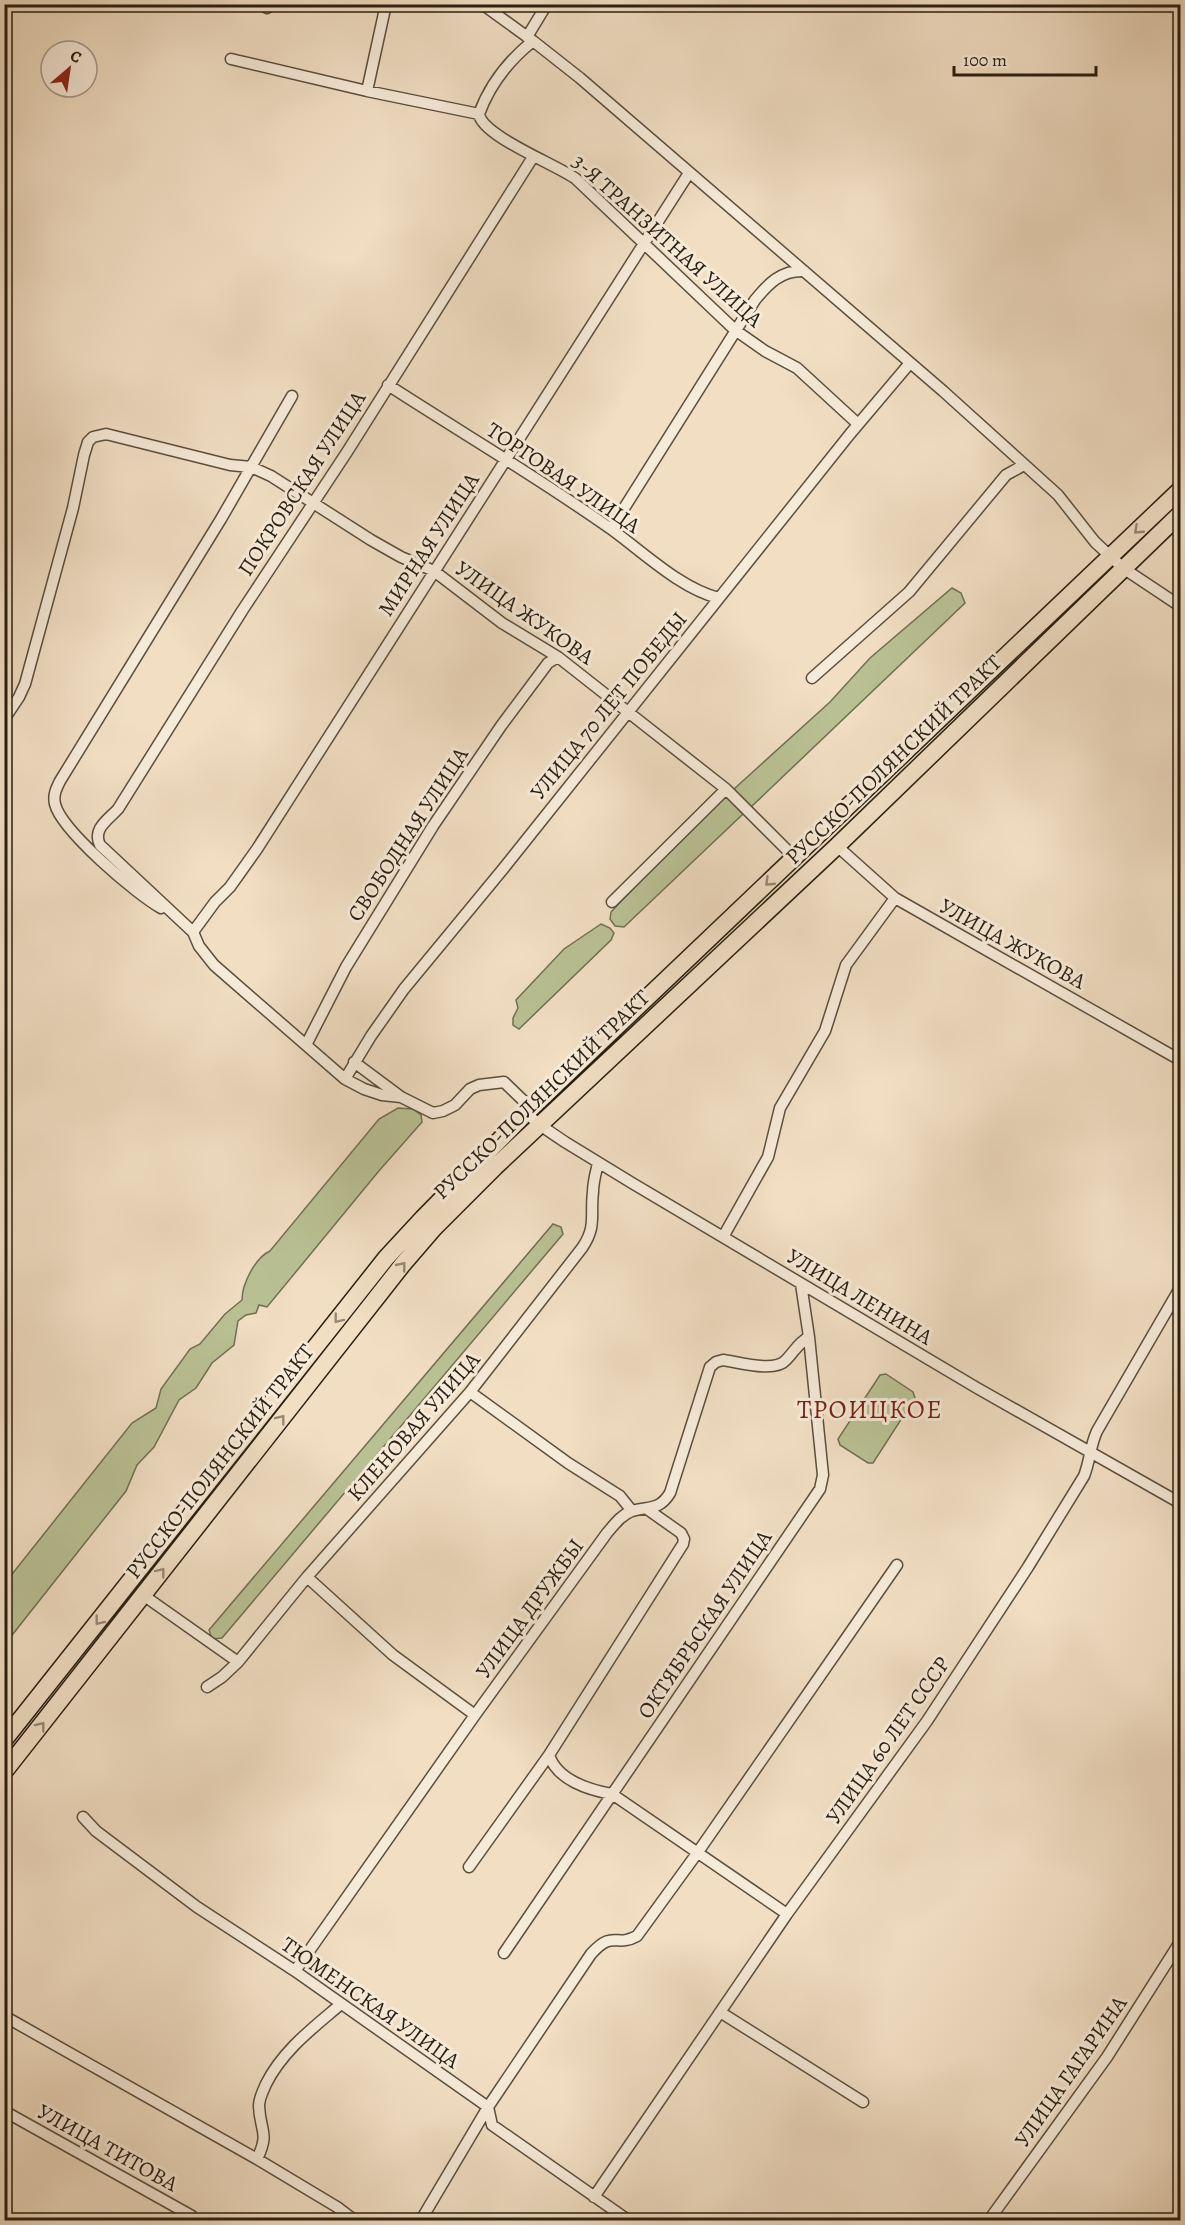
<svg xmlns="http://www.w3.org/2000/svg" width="1185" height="2225" viewBox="0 0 1185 2225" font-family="Alegreya,serif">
	<rect width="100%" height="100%" fill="#f1dec3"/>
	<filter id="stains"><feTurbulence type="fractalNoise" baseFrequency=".00333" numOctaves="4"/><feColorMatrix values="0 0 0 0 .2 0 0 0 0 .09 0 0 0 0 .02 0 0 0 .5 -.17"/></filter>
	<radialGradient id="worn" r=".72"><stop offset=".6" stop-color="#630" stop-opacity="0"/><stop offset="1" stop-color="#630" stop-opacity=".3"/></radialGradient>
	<path fill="#b9c194" stroke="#707053" stroke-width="1.5" d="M952 588 961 593 965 603 751 807 734 789 830 702 870 658Z
		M726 796 743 814 624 927 615 926 610 919 611 912 682 837Z
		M601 924 610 928 614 933 611 940 519 1029 513 1025V1018L518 1008 516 1000 564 949Z
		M398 1108 413 1109 421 1115 422 1122 378 1172 267 1307 259 1305 256 1313 246 1315 238 1321 234 1345 212 1363 196 1388 179 1400 154 1447 137 1465 126 1491 5 1644V1583L132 1423 156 1408 161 1389 190 1349 200 1344 225 1314 242 1300C242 1284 255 1258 270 1251L379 1119Z
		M553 1224 561 1227 563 1234 222 1638 212 1639 209 1630Z
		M886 1374 913 1392 915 1398 873 1463H868L840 1445 838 1439 880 1375Z"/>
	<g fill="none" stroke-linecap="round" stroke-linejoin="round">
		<g stroke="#5a4f3e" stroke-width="13">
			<path id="minor" d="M482 4 533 41 580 78 943 391 1058 495 1095 542 1110 556 1123 568 1180 606
				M267 8 268 4
				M527 37 547 4
				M231 59 367 91 479 114C482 136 557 165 576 179L735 330 765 351 797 368 858 424
				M367 91 386 4
				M479 114C490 84 508 61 533 41
				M388 385C462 433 539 478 611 529 643 552 681 589 719 598
				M611 529 755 300C768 284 781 270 804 271
				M812 678 909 592 1006 475 1024 465
				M7 715 19 697 25 684 73 508 84 455 88 442 93 437 106 434 230 465 251 467 271 476 371 540 401 557 434 571 502 623 558 657 726 789 794 857
				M837 846 895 898 1180 1060
				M612 902 726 789
				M161 908C136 894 61 830 55 804 53 795 56 789 60 781L221 519 292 396
				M193 932 215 902 230 887 257 849 689 173
				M306 1045 346 967 433 826 501 726 548 663 558 657
				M354 1062 401 1097
				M345 1079 371 1036 404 989 503 869 850 434 910 363
				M531 1108 504 1082 479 1085 470 1089 455 1105 443 1111 433 1113 401 1097 382 1095 364 1089 345 1079 214 965 199 946 193 932 100 845C92 829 108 820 118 809L242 611 347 452 533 157
				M526 1113 540 1125 565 1142 632 1183 977 1388 1180 1503
				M723 1237 768 1157 780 1108 825 1031 846 965 895 898
				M470 1392 568 1463 620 1496 632 1511
				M647 1509 681 1533 684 1539 683 1544 549 1755C557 1780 589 1790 612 1794L787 1914
				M307 1577 393 1655 475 1715
				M143 1595 238 1662
				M207 1687 222 1677 238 1662 307 1577 470 1392 582 1248C597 1226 590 1216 593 1192 593 1182 596 1172 598 1163
				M83 1817 96 1831 197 1907 295 1971 488 2107 492 2125 628 2220
				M469 1867 549 1755
				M504 1953 820 1489 823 1475 809 1337 801 1284
				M295 1971 475 1715 607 1533C614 1525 621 1515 632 1511 649 1506 659 1511 670 1493L710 1367 716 1362 723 1360C738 1362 775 1373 786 1360 794 1352 798 1343 809 1337
				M720 2012 863 2102
				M4 2016 257 2159 337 2207 354 2220
				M4 2111 192 2216
				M257 2159C270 2132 260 2132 259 2106 259 2098 263 2091 266 2084 283 2050 313 2028 341 2004
				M594 2197 787 1914 927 1721 1028 1567 1084 1476C1090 1461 1090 1446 1097 1431L1180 1288
				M421 2220 488 2107 591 1954C614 1929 615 1948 637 1936L698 1852 897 1565
				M989 2220 1107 2057 1180 1942"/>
		</g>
		<g stroke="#281f12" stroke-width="19">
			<path id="primary" d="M4 1740 386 1258 423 1218 526 1113 1180 490
				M4 1772 403 1264 434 1228 495 1167 837 846 1180 514"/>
		</g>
		<use href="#minor" stroke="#f6ead8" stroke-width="10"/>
		<use href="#primary" stroke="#f1dec3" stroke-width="16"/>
	</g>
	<defs><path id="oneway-chevron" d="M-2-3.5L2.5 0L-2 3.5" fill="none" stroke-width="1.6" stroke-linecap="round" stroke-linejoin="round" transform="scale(1.5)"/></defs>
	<g stroke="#978873">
		<use href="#oneway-chevron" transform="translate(1138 530) rotate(137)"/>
		<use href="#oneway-chevron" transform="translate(769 882) rotate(136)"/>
		<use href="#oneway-chevron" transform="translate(402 1266) rotate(-51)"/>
		<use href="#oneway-chevron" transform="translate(338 1319) rotate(128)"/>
		<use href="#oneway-chevron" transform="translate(281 1419) rotate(-52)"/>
		<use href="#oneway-chevron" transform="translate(161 1572) rotate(-52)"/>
		<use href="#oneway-chevron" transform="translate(99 1621) rotate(128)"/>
		<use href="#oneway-chevron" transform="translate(41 1726) rotate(-52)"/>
	</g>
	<g text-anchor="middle" stroke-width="6" stroke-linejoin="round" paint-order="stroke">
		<g font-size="22" fill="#281f12" stroke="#f6ead8">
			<text transform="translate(668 240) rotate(42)" y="8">3-Я ТРАНЗИТНАЯ УЛИЦА</text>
			<text transform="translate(564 477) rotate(34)" y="8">ТОРГОВАЯ УЛИЦА</text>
			<text transform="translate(301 483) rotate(-57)" y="8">ПОКРОВСКАЯ УЛИЦА</text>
			<text transform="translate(428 544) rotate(-57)" y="8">МИРНАЯ УЛИЦА</text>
			<text transform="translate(525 612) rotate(35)" y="8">УЛИЦА ЖУКОВА</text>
			<text transform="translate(608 705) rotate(-51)" y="8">УЛИЦА 70 ЛЕТ ПОБЕДЫ</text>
			<text transform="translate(893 759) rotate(-44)" y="8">РУССКО-ПОЛЯНСКИЙ ТРАКТ</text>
			<text transform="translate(407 834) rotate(-57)" y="8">СВОБОДНАЯ УЛИЦА</text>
			<text transform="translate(1013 943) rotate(29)" y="8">УЛИЦА ЖУКОВА</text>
			<text transform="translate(541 1094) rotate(-44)" y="8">РУССКО-ПОЛЯНСКИЙ ТРАКТ</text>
			<text transform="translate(860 1296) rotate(31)" y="8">УЛИЦА ЛЕНИНА</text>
			<text transform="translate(413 1426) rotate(-49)" y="8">КЛЕНОВАЯ УЛИЦА</text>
			<text transform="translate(219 1461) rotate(-52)" y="8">РУССКО-ПОЛЯНСКИЙ ТРАКТ</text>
			<text transform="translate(529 1608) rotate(-54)" y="8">УЛИЦА ДРУЖБЫ</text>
			<text transform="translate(704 1624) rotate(-56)" y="8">ОКТЯБРЬСКАЯ УЛИЦА</text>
			<text transform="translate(887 1740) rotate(-55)" y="8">УЛИЦА 60 ЛЕТ СССР</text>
			<text transform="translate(371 2002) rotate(35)" y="8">ТЮМЕНСКАЯ УЛИЦА</text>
			<text transform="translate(1070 2071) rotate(-55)" y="8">УЛИЦА ГАГАРИНА</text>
			<text transform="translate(108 2147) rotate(29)" y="8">УЛИЦА ТИТОВА</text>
		</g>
		<g font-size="26" letter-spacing="1.5" fill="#7a1f14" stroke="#f6ead8">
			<text x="870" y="1418">ТРОИЦКОЕ</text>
		</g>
	</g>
	<rect width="1185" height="2225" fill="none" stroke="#f1dec3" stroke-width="24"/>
	<rect x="6" y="6" width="1173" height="2213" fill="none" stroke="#281f12" stroke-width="3"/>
	<rect x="12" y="12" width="1161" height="2201" fill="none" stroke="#281f12" stroke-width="1.5"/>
	<g transform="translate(69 69) rotate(29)"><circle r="28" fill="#f6ead8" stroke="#a49989" stroke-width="1.5"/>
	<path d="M0-4.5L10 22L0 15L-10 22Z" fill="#8f2418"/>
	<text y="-9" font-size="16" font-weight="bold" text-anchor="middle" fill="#281f12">С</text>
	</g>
	<path d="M954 66v9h142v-9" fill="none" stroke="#281f12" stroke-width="3"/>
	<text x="963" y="66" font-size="18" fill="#281f12" stroke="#f6ead8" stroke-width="4.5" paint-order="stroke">100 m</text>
	<rect width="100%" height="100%" filter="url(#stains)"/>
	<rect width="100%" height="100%" fill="url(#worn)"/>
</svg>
